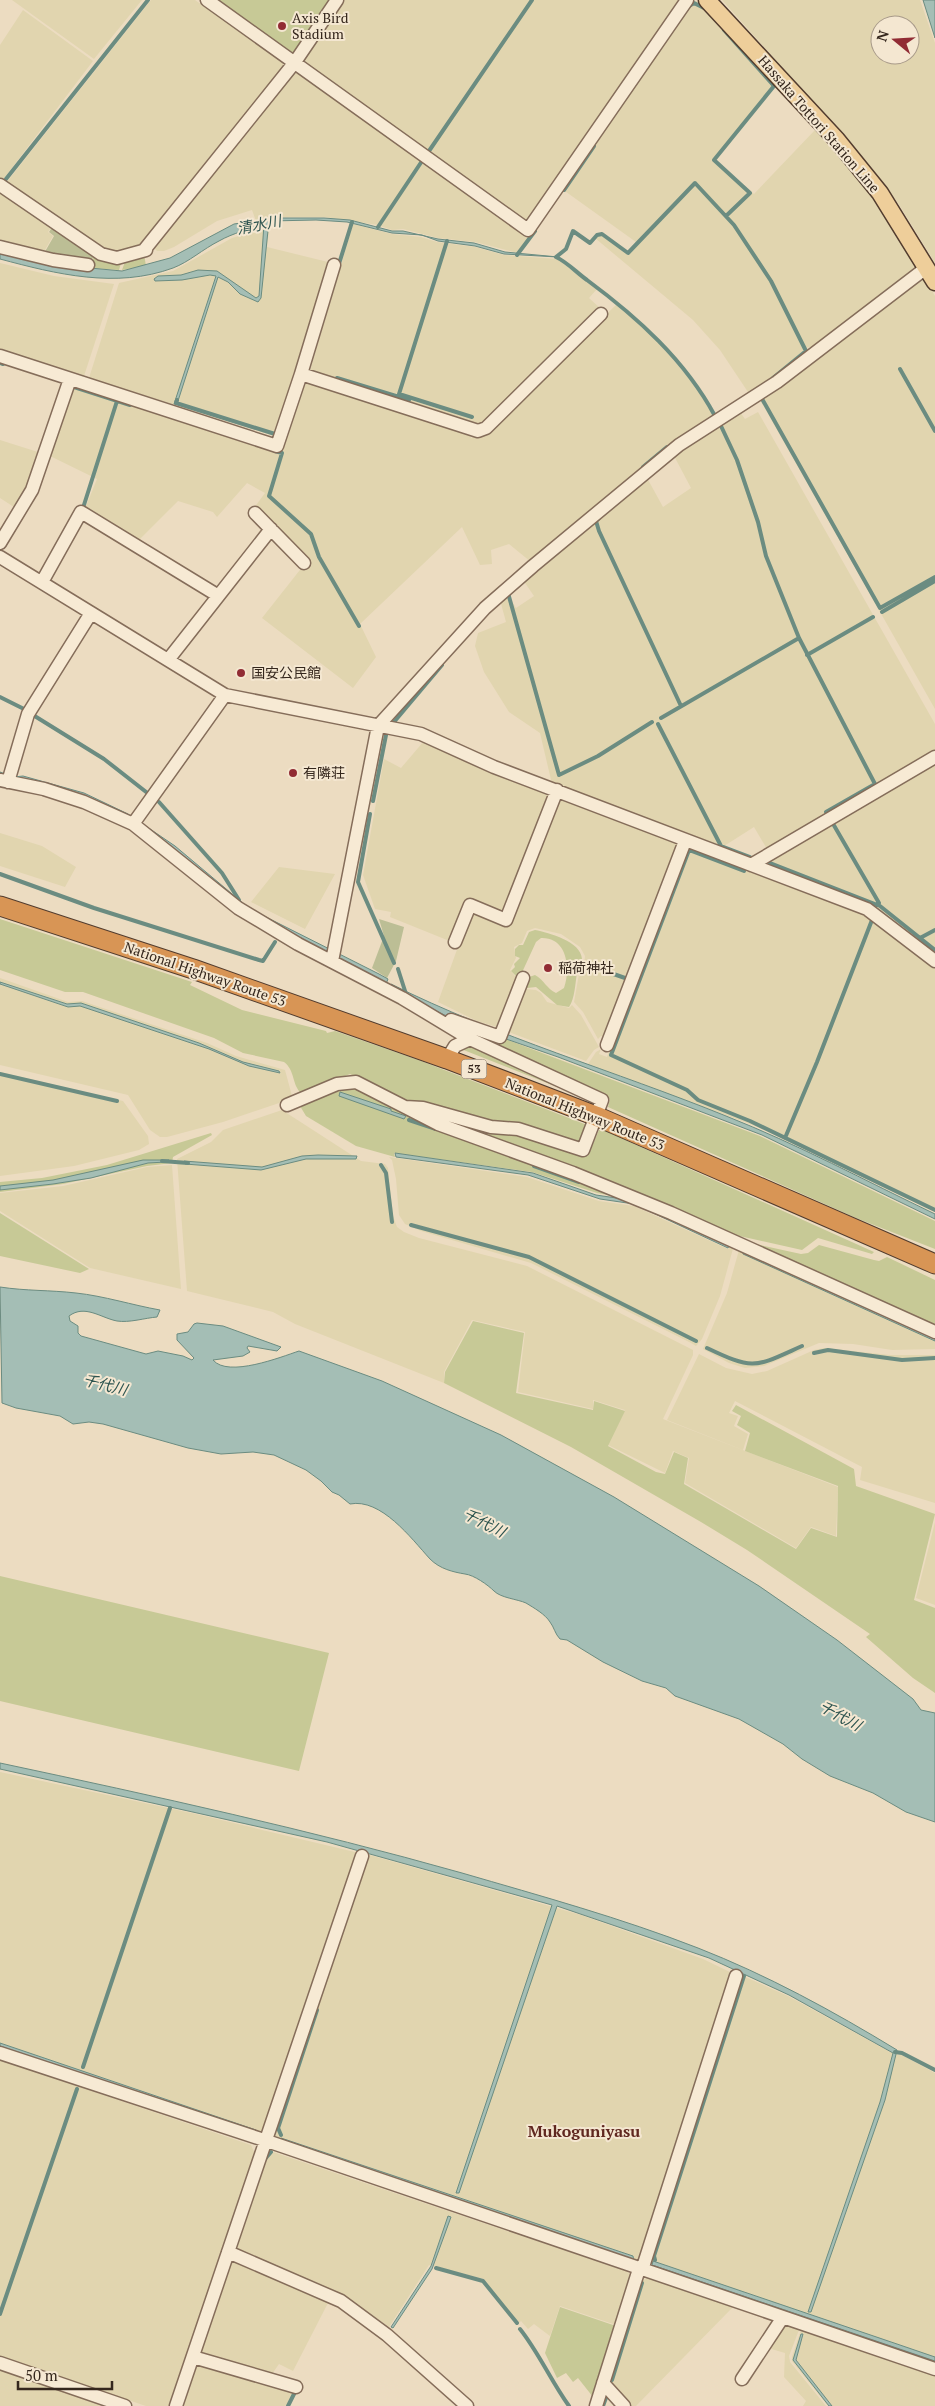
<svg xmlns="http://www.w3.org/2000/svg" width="935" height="2406" viewBox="0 0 935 2406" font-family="'PT Serif','Noto Sans JP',serif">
	<rect width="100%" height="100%" fill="#ecdcc1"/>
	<path fill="#e1d5af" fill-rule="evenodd" d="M12 0H142L94 59Z
		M151 0H195L283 62 284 67 143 247 111 255 6 183Z
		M340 0H681L531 221 526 222 302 63 301 59Z
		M722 0H920L935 43V263L898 203 851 144ZM880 25H910V55H880Z
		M697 1 701 3 776 85 715 160 754 194 815 130 872 196 917 267 812 350 810 347 806 348 808 352 750 395 720 350 693 320 595 238 602 235 628 254 636 242 562 189 688 4Z
		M23 10 93 61 2 181 0 179V45Z
		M297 71 422 160 378 225 325 217H272L256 221 252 210 217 221 174 247 164 251H157L153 247 290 72Z
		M423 162 529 237 518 253 475 242 438 238 403 229 392 230 380 226Z
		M0 190 53 225 48 232 53 236 42 255 0 245Z
		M270 221 267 247 332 263 274 436 89 378 119 283 173 271 232 238 259 230 258 226Z
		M353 224 392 234 421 237 437 242 475 247 504 255 557 259 597 289 589 298 601 309 481 425 310 371Z
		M0 263 54 276 114 284 84 376 0 349Z
		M924 276 935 296V709L759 398 871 318Z
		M617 304 656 340 694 384 716 418 613 494 611 492 606 496 608 499 531 562 509 544 491 550 492 564 480 565 462 527 360 624 376 657 353 688 262 618 307 561 254 508 265 493 247 483 217 517 213 512 178 501 136 543 84 511 97 479 48 455 71 384 282 451 306 381 468 432 471 438 487 430Z
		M740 412 745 419 758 412 935 724V752L767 849 754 827 721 848 552 784 540 733 509 712 484 672 475 646 478 633 506 622 500 600 507 593 516 608 534 596 523 580 646 476 663 507 691 488 673 454Z
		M0 440 41 453 17 509 0 498Z
		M424 741 552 794 505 916 472 903 452 942 390 917 391 912 375 909 363 875 384 759 401 768Z
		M935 760V956L870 905 761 864Z
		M560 797 678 843 606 1037 601 1036 598 1039 583 1012 574 1002 579 974 584 966 585 956 580 947 561 934 535 928 527 931 522 943 514 947 516 958 510 970 519 981 500 1028 477 1021 438 1002 471 911 508 925Z
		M0 833 42 846 76 867 65 887 0 866Z
		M693 848 872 917 935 967V1212L763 1129 588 1064 596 1052 601 1049 599 1054 607 1057 687 850Z
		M279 867 335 874 305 929 251 902Z
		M0 978 68 1002 82 1001 207 1043 236 1056 285 1070 292 1096 285 1101 223 1122 167 1137H160L150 1130 128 1095 0 1065Z
		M523 984 526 989 536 990 541 993 547 1002 569 1008 572 1005 581 1015 599 1047 594 1050 586 1061 506 1031Z
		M0 1072 123 1101 148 1136 149 1144 139 1150 74 1166 0 1176Z
		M282 1110 361 1161 385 1164 388 1168 393 1216 397 1227 404 1232 419 1238 527 1266 693 1350V1355L663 1419 838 1487 836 1536 811 1527 796 1548 685 1483 689 1458 673 1451 665 1473 608 1445 625 1410 593 1400V1409L518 1392 525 1332 472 1320 444 1372V1383L295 1324 273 1312 187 1291 177 1159 211 1142 223 1130Z
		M389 1157 527 1177 599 1201 634 1206 728 1249 731 1244 734 1245 720 1296 702 1339 696 1346 691 1343 531 1263 421 1231 405 1224 399 1215 396 1179 392 1160Z
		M172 1165 181 1289 90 1268 0 1211V1193L63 1186 147 1167Z
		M739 1250 935 1335V1349L892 1350 853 1344 819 1343 764 1366 745 1368 729 1363 703 1349 727 1293Z
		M824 1348 890 1355H935V1503L860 1480 862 1467 735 1401 729 1413 738 1416 734 1426 748 1434 743 1450 667 1420 699 1354 726 1368 752 1374 767 1371 814 1350Z
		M935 1522V1605L916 1598Z
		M0 1772 196 1814 359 1853 266 2129 259 2134 0 2047Z
		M366 1854 581 1915 703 1959 732 1973 641 2256 637 2261 274 2138 273 2133Z
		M741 1975 788 1996 892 2053 902 2055 935 2073V2361L651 2266 652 2262 650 2259Z
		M0 2060 251 2145 255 2154 171 2406H146L0 2357Z
		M270 2151 626 2271 631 2275 616 2325 560 2306 550 2336 534 2324 528 2329 521 2321 518 2324 484 2279 429 2265 389 2327 349 2299 238 2250 234 2245 264 2156Z
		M231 2261 328 2303 293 2371 279 2364 272 2374 203 2354 200 2347Z
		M647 2278 733 2307 636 2406H629L611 2385 610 2379 640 2282Z
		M786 2325 799 2330 789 2356 790 2362 826 2406H803L806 2401 784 2377 785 2353 768 2348Z
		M801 2330 935 2376V2406H828L792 2361V2357Z
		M197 2363 297 2392 290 2406H180Z
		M0 2369 110 2406H0Z"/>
	<path fill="#c7c996" d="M216 0H330L295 52 289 53Z
		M144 254 146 266 122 270 126 259Z
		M94 255 122 260 119 270 91 268Z
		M0 919 192 982 190 985 242 1010 326 1031 327 1033 335 1031 421 1061 587 1125 581 1142 577 1144 429 1108 395 1096 350 1074 301 1093C292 1085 295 1070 284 1062L243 1053 214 1038 83 992H65L0 970Z
		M535 930C549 933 581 941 582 959 583 966 578 968 577 973 575 984 575 998 569 1007L557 1005 536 987 527 988 524 982 526 978 535 975C544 980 547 989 556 993L564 988C571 968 567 937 541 938L536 942 519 979 511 971 515 967 514 964 520 958 515 956V949L519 945H523L529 932Z
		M458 1026 503 1038 760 1136 935 1221V1249L856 1218 608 1107 610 1099 519 1059Z
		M473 1046 590 1100 461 1049Z
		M340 1087H354L629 1199 597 1193 532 1172 394 1153 395 1157 356 1146 306 1116 300 1106Z
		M421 1112 549 1141 588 1156 599 1130H603L874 1252 872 1254 818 1238 802 1250 726 1233Z
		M211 1133 212 1135 173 1157 172 1163 147 1166 63 1184 0 1192V1182L42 1178 107 1165Z
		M0 1213 89 1269 80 1273 0 1256Z
		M751 1243 801 1254 808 1253 819 1245 874 1260 879 1261 887 1257 935 1280V1328Z
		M473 1321 524 1333 516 1393 593 1410 594 1401 625 1411 608 1446 656 1472 665 1474 674 1452 688 1458 684 1484 796 1549 811 1528 837 1537 838 1486 745 1451 750 1433 737 1425 741 1416 732 1411 736 1405 854 1469 856 1486 935 1514 914 1600 935 1608V1693L913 1678 866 1637 870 1634 747 1550 701 1522 571 1447 444 1383 445 1372Z
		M0 1576 329 1653 299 1771 0 1701Z
		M560 2307 616 2326 593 2397 578 2378 573 2382 566 2373 557 2378 545 2353Z"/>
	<path fill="#bcbe95" d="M53 226 94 254 91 263 43 255 54 236 49 232Z
		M379 919 404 927 396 961 387 978 372 968 384 936Z"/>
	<path fill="#a4beb5" stroke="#6b8c81" d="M923 0H935V38Z
		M272 218H324L350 220 392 231H403L438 239 474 243 505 252 558 257 504 254 475 246 438 241 422 235 392 233 347 222 316 220 269 221 261 298 258 302 240 294 228 282 218 277 177 404H174L216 276 210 275 182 280 155 281 154 279 158 276 181 275 198 270 217 271 256 298 259 296 264 224C250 229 233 233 219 241 203 249 189 262 173 268 116 289 56 274 0 259V250L69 266 122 271 170 258 234 224Z
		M0 772 14 777 23 776 84 793 128 814 175 846 250 909 379 974 388 979 386 984 267 923 145 831 0 777Z
		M0 982 67 1004 81 1003 199 1043 243 1062 279 1071 280 1073 249 1066 209 1049 80 1006 68 1007 0 984Z
		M391 984C497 1037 615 1071 726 1116 797 1144 866 1181 935 1214V1219L762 1135 558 1057 460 1023 390 987Z
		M340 1092 391 1109V1111L406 1116 404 1119 339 1096Z
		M395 1153 533 1173 596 1195 623 1199 730 1244 728 1248 634 1204 600 1199 528 1175 396 1157Z
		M318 1155 357 1156 356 1159H306L261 1170 185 1164 184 1161 262 1167 302 1156Z
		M143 1160H169L166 1162 148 1163 91 1178 53 1184 0 1190V1186L53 1180Z
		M743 1249 935 1336V1341L743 1254Z
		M0 1287C26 1291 50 1290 76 1293 104 1296 132 1305 160 1310L157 1317C145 1318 129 1323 117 1321 101 1318 85 1304 69 1316L70 1321 78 1326V1333L81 1336 146 1354 158 1351 183 1356 192 1360 194 1358 177 1340V1334L188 1332 194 1324 197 1323 223 1326 281 1347 277 1351 248 1346 247 1348 250 1352 243 1356 213 1360C228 1378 281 1357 299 1351L382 1381 501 1435 614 1497 759 1586 837 1640 913 1699 921 1710 935 1713V1822L906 1812 873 1793 830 1776 802 1759 783 1744 739 1719 675 1696 666 1688 642 1681 603 1662 567 1640 560 1639C555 1634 554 1627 550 1622 545 1614 534 1608 526 1603 517 1599 501 1598 494 1591 488 1585 474 1575 465 1574 453 1572 440 1569 430 1559 411 1538 381 1498 350 1504L339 1495 332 1492 321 1481 306 1470 274 1455 253 1452 221 1454 188 1448 103 1424 89 1422 73 1424 60 1416 16 1408 2 1403Z
		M0 1763C155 1796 310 1830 462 1873 541 1896 621 1918 698 1948 767 1975 833 2011 897 2050L885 2100 811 2312H808L880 2102 893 2053 789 1995 709 1958 557 1906 459 2193H456L552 1905 327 1842 0 1769Z
		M0 2043 256 2130 258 2133 0 2046Z
		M281 2138 633 2256 634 2261 279 2141Z
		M448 2216 451 2217 432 2269 393 2328 391 2327 431 2266Z
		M653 2261 897 2344 935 2357V2361L652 2265Z
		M801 2334H803L796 2360 832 2406H829L793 2360Z"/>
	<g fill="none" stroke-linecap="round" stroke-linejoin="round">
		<path stroke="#6b8c81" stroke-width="4" d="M689 6 694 3 704 8
			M724 30 774 86 714 160 750 193 726 216
			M429 151 532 0
			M6 179 148 0
			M564 190 594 146
			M378 227 422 161
			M447 241 399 394 472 417
			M517 255 535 231
			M338 267 352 222
			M0 363 3 364
			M900 369 935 431
			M337 378 409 400
			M74 387 130 405
			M761 397 880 608 935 577
			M177 400 176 403 275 434
			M715 416C685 360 637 317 587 280 577 273 567 262 556 257L566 249 573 231 590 243 597 235 602 234 628 253 695 183 734 225 771 281 806 351 773 378
			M721 426 737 460 758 522 766 556 799 638 875 784 826 812
			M275 451 282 453 269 496 311 534 319 557 359 626
			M643 467 667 447
			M83 508 117 401
			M599 518 596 521 599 531 681 706
			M508 593 559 775 598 756 652 722
			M882 612 935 581
			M807 655 873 617
			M0 697 26 710
			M33 715 104 759 150 795
			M661 718 799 638
			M394 722 442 665
			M658 724 721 846 750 857
			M373 801 386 735
			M159 802 222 873 239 900
			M370 814 358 882 394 963
			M834 821 832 822 879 903 877 905
			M770 863 880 906 935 950
			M744 871 689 850 611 1055 687 1090 698 1100 750 1121 935 1210
			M0 874 94 908 259 960 263 961 275 942
			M920 938 935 930
			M585 964 625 978
			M398 969 406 994
			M0 1074 117 1101
			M409 1120 436 1129
			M785 1138 817 1062 872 920
			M162 1161 188 1163
			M381 1165 386 1173 392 1222
			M534 1166 579 1182
			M411 1225 529 1257 696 1341
			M707 1348C755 1371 755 1367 802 1346
			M814 1353 828 1350 902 1360 935 1358
			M895 2052 902 2053 935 2070
			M83 2067 170 1808
			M281 2135 278 2128 317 2010
			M265 2159 271 2152
			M655 2260 654 2256 744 1976
			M436 2268 483 2281 517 2323
			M0 2314 77 2089
			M520 2329C539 2353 551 2381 569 2406
			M612 2380 642 2283
			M288 2406 295 2392
			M603 2406 607 2395"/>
		<g stroke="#856d5a" stroke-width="15">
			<path id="minor" d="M207 0 528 230 687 0
				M0 185 101 254 117 258 146 250
				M0 247 53 260 88 265
				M145 249 295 62 337 0
				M0 356 277 446 301 374 478 431 486 428 601 314
				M301 374 334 265
				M255 513 304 563
				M0 543 32 490 70 379
				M0 557 225 695 421 734 494 767 867 909 935 961
				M42 582 81 512 217 595
				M168 660 271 529
				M0 780 44 789 84 802 133 824 238 908 298 944 402 998 470 1039 455 1046 447 1059
				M8 782 28 714 91 613
				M133 824 225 695
				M751 865 935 757
				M455 942 470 905 506 920 557 790
				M332 961 378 726 485 608 533 566 679 445 777 382 926 268
				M451 1020 500 1037 523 978
				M607 1045 685 841
				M287 1105 337 1084 356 1082 405 1107 423 1108 491 1127 518 1129 583 1150 602 1100 470 1039
				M405 1107 438 1124 573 1173 671 1213 935 1332
				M0 2053 267 2141 935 2369
				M228 2252 341 2301 387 2335 467 2406
				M642 2270 736 1976
				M193 2357 296 2387
				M0 2363 125 2406
				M742 2379 783 2317
				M603 2383 624 2406
				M176 2406 362 1856
				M596 2406 639 2269"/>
		</g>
		<g stroke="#523c2e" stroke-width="19">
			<path id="major" d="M707 0 837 140 880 193 935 282"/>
		</g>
		<g stroke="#523c2e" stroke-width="21">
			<path id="highway" d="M0 906 193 969 447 1059 596 1116 935 1264"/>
		</g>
		<use href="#minor" stroke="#f7ead4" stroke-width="12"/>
		<use href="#major" stroke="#eece9a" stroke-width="16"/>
		<use href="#highway" stroke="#d89555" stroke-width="19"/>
	</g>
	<g fill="#912c34" stroke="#f4e7d1" stroke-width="2">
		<circle cx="282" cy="26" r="5"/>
		<circle cx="241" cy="673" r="5"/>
		<circle cx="293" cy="773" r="5"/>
		<circle cx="548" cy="968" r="5"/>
	</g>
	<g text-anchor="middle" stroke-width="4" stroke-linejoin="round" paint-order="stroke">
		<rect fill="#f4e7d1" stroke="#6e6153" stroke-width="1" x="461.5" y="1059.5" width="25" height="19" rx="4"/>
		<g font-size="12" font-weight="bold" fill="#35271d">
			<text x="474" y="1073">53</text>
		</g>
		<g font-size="14" fill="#35271d" stroke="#f4e7d1" text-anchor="start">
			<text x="292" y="23">Axis Bird<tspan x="292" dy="16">Stadium</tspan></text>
			<text x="251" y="678">国安公民館</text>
			<text x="303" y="778">有隣荘</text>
			<text x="558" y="973">稲荷神社</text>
		</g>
		<g font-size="14" fill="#35271d" stroke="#f4e7d1">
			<text transform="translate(819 124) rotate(49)" y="5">Hassaka Tottori Station Line</text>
			<text transform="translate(205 974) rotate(19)" y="5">National Highway Route 53</text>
			<text transform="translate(585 1114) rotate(22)" y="5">National Highway Route 53</text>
		</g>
		<g font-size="15" font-style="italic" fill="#2d544f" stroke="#f4e7d1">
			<text transform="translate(259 225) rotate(-11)" y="5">清水川</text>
			<text transform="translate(105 1385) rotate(14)" y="5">千代川</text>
			<text transform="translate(484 1523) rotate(27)" y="5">千代川</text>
			<text transform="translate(840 1716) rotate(29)" y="5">千代川</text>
		</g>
		<g font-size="16" font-weight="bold" fill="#60271f" stroke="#f4e7d1">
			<text x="584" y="2137">Mukoguniyasu</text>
		</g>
	</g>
	<g transform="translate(895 40) rotate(288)"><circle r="24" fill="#f4e7d1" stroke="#a89a89"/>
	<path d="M0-4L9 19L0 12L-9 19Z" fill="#912c34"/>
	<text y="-8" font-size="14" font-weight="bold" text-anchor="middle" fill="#35271d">N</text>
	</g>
	<path d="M18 2381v8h94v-8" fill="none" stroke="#35271d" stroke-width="2.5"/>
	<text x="25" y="2381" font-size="15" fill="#35271d" stroke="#f4e7d1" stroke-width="4" paint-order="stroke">50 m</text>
</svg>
